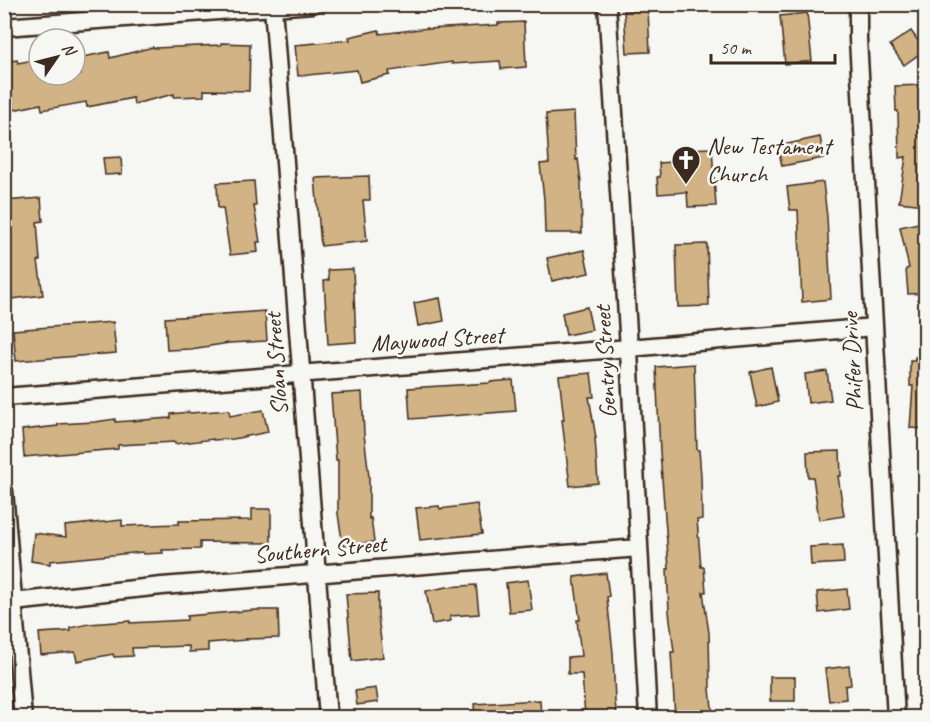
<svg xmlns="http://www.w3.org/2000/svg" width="930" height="722" viewBox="0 0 930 722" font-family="Caveat,sans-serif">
	<rect width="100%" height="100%" fill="#f6f6f2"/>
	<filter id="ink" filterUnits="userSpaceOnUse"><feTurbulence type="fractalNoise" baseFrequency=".0167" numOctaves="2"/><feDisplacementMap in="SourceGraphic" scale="12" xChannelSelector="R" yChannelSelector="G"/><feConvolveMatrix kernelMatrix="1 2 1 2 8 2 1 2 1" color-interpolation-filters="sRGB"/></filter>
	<g filter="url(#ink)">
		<path fill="#d2b386" stroke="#3b2a1e" stroke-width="1.5" d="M648 10 650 52 627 53 624 11Z
			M807 13 812 61 785 64 780 16Z
			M524 22 526 67 501 69 500 61 452 64V62L389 71 390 75 360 82 357 70 298 76 295 45 350 40 349 37 379 30 380 34 428 28V29L498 25V23Z
			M911 31 925 50 904 65 890 45Z
			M221 43 250 44 249 91 204 90V96L174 97V94L134 104 133 98 87 107 86 102 42 110 41 104 4 112V62L17 60 18 63 39 59V75H81L77 58 109 52 110 58 153 47 154 48 221 45Z
			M926 85V198L925 205 899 202 906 157 899 158 898 111H896L895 86Z
			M574 112 576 160 578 159 581 182 582 233H545L544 199 540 164 549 163 546 114Z
			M820 137 824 158 782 166 778 146Z
			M712 148 716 206 688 207 687 192 658 194 657 177H660L659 163 686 161 685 149Z
			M121 157 122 174 105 175 103 158Z
			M369 176 370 200H363L367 241 321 246 315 178Z
			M254 181 256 206H254L260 242H257L258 252 230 255 223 208H218L217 183Z
			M823 182 827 217 831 299 802 302 798 210H790L787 187Z
			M41 198 43 221 37 222 40 261H38L43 295 12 299 6 240 4 201Z
			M923 222H926V293L908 294 906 269 909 268 900 227Z
			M707 244 709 306 678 307 676 245Z
			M584 250 589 273 552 281 547 258Z
			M353 269 356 342 328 344 324 281 329 280 328 270Z
			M440 298 444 321 418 326 414 303Z
			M587 307 592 330 566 335 562 313Z
			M265 311 267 341 229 343 191 349 167 350 165 318Z
			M113 322 116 353 16 361 13 330Z
			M915 357 926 358V429L910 428 913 386H910V361H915Z
			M694 364 697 450H699L701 476 702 519 697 520 701 567H704L706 592H703L709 633 710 689 713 717H675L671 652H674L669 612 667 569H669L660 452 656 367Z
			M771 367 778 402 757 407 750 372Z
			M827 371 831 400 808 403 805 374Z
			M591 373 594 397H589L596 438H595L598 483 570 486 562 420H564L559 376Z
			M513 380 516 411 410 419 408 388 490 383V382Z
			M362 392 364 434 369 477V519L371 518 374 542 343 546 338 514V460H336L331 394Z
			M229 410 230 416 263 410 268 432 233 439 213 440V439L175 444V442L118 445V449L24 457 22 430 58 426V424L95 422 115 419V422L171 418V414L189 412 190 413Z
			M840 451 841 476H838L844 516 819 520 813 477H808L807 452Z
			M477 504 482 534 420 540 416 508 439 506 440 509Z
			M252 509H271V543L200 542V549L162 550 163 553 143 554V552L50 561V564L31 561 34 533 66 537 65 526 122 520V526L179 524V521L252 520Z
			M843 545 844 563 811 565 810 547Z
			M606 573 609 596 607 597 613 653 615 702 617 717H585L582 674H568V657L581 656 577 620H580L574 577Z
			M528 580 532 610 509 612 506 583Z
			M476 585 479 614 450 616V621L432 624 426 591 447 587Z
			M847 589 849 609 819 613 817 592Z
			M378 593V616L383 657 352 661 346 594Z
			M255 610H278L279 638 246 639 247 640 208 643V651L189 652V646L132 648 133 656 114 657 113 654 77 661 75 652 41 655 39 633 71 631 70 628 89 624 130 621V623L187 620V616Z
			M849 666 851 685 845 686 846 699 829 701 825 669Z
			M770 677H795V701H770Z
			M376 688 378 702 357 705 355 691Z
			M540 700 541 717H475L474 704Z"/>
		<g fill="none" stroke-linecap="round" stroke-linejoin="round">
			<g stroke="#3b2a1e" stroke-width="21">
				<path id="minor" d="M607 4 628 332 648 718
					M858 4V39L896 718
					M273 7 328 718
					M4 27 313 4
					M4 397 629 348 874 327
					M4 491 23 718
					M4 603 162 586 639 548"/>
			</g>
			<use href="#minor" stroke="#f6f6f2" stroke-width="16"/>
		</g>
	</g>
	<defs>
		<g id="church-pin" transform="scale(1.5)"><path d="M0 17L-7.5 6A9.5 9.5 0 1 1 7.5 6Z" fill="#3b2a1e" stroke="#f6f6f2"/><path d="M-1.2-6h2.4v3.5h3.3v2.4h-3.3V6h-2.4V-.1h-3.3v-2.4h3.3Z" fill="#fff"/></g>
	</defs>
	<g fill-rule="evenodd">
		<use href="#church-pin" x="686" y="160"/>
	</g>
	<g text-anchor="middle" stroke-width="5" stroke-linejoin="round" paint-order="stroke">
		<g font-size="24" fill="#3b2a1e" stroke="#f6f6f2" text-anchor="start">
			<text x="707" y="154">New Testament<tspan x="707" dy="28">Church</tspan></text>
		</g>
		<g font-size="24" fill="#3b2a1e" stroke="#f6f6f2">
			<text transform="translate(437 339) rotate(-4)" y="8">Maywood Street</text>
			<text transform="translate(605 362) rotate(-93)" y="8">Gentry Street</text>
			<text transform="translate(852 362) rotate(-93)" y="8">Phifer Drive</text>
			<text transform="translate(276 364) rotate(-94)" y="8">Sloan Street</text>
			<text transform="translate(320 549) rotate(-5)" y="8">Southern Street</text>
		</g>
	</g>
	<rect width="930" height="722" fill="none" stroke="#f6f6f2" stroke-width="24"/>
	<rect x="12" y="12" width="906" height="698" fill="none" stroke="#3b2a1e" stroke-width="2" filter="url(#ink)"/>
	<g transform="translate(57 57) rotate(55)"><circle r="28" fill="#f6f6f2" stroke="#aba49d" stroke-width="1.5"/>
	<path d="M0-4.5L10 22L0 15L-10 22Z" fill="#3b2a1e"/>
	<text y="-9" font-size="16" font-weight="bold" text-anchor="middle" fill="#3b2a1e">N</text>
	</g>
	<path d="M711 54v9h124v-9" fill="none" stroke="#3b2a1e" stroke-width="3"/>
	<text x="720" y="54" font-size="18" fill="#3b2a1e" stroke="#f6f6f2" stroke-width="4.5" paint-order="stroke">50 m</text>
</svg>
